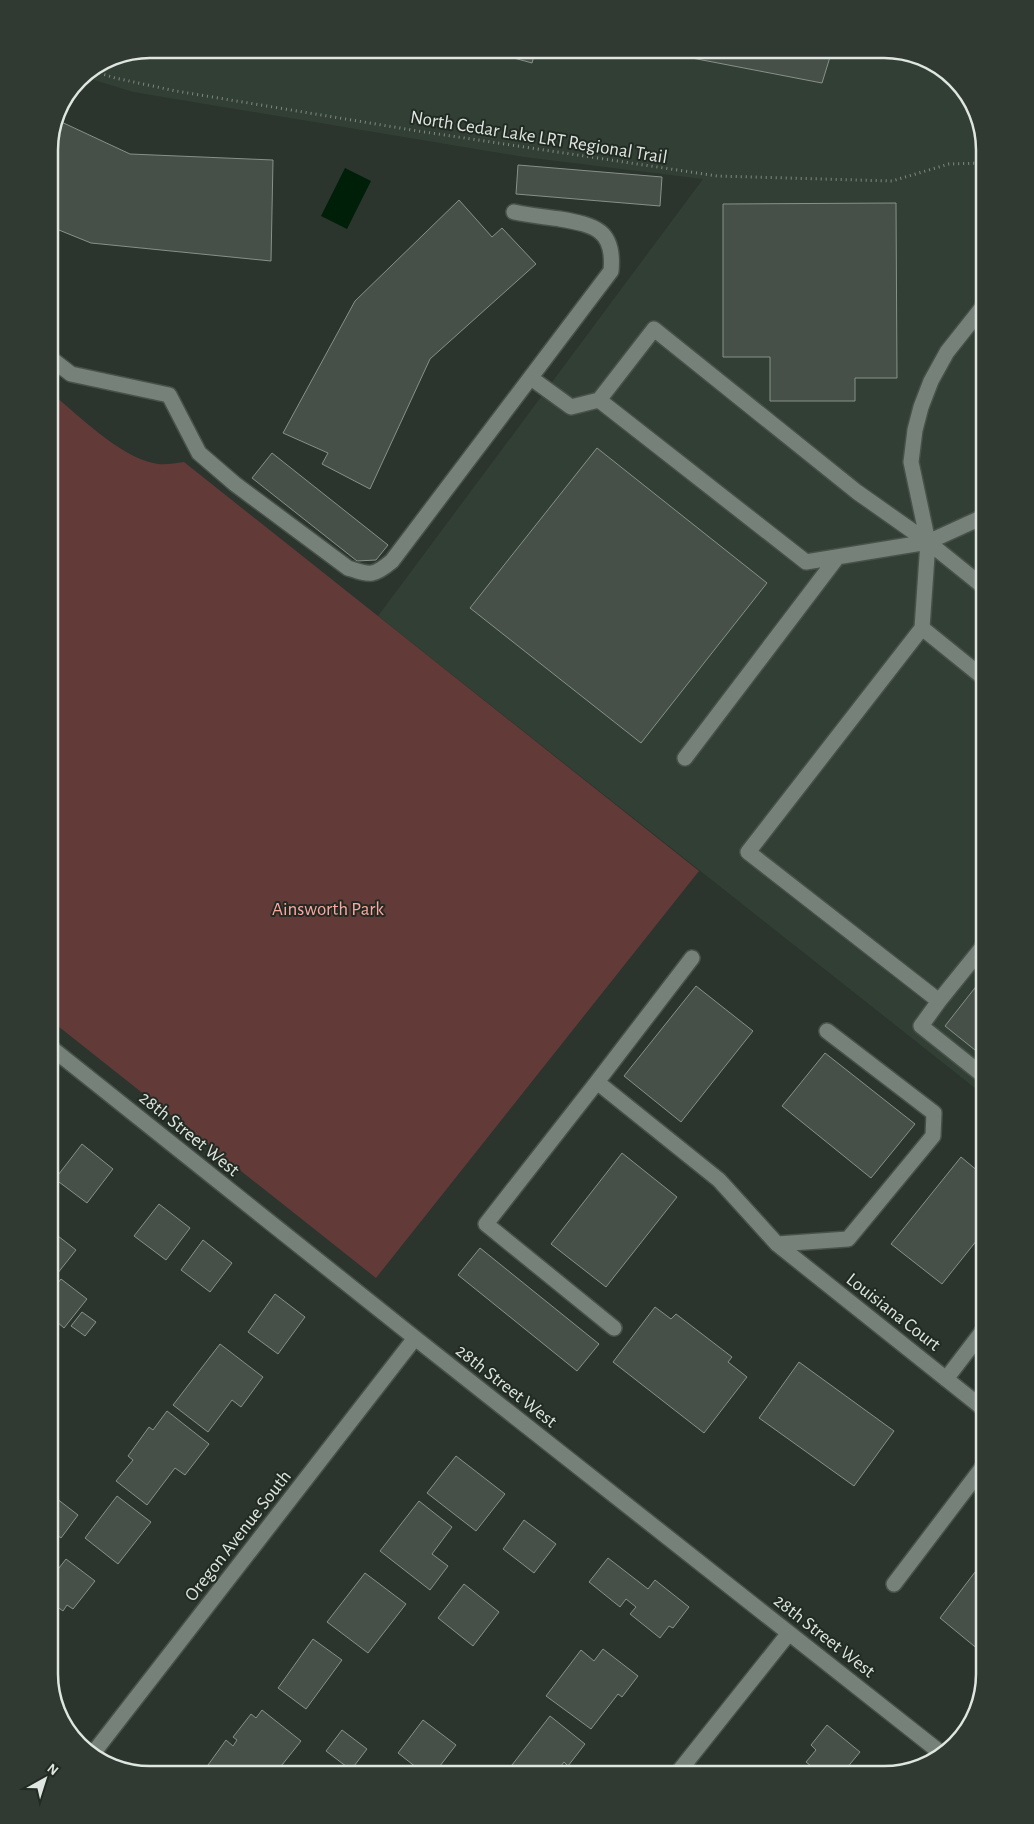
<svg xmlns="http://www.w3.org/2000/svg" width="1034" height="1824" viewBox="0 0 1034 1824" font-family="'Alegreya Sans',sans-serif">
	<rect width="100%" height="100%" fill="#2b342d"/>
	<path fill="#323f34" d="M149 49H891L941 66 977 111 985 149V1096L378 616 703 179 524 157 133 92 81 76 111 56Z"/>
	<path fill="#623a37" d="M49 391C77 414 119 456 153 463 164 466 174 463 184 462L699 871 376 1278 49 1019Z"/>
	<path fill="#001f08" d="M345 168 371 181 347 229 321 216Z"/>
	<path fill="#465048" stroke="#879189" d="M481 49H536L532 63Z
		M645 49H891L897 51V57H830L822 83Z
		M55 119 130 154 273 160 271 261 91 243 49 226V143Z
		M518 165 662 177 660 206 516 194Z
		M459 200 492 237 502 228 536 264 430 359 370 489 322 464 328 453 283 433 355 301Z
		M896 203 897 378H855V401H770V357H723V204Z
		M597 448 767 583 641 743 470 608Z
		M272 453 388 545 376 560 357 561 252 478Z
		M985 975V1058L945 1026Z
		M696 986 753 1031 681 1122 624 1076Z
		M825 1053 915 1124 871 1178 782 1106Z
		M82 1144 113 1169 87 1203 55 1179Z
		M622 1153 677 1197 606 1287 551 1244Z
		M961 1157 985 1177V1230L942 1284 891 1244Z
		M159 1204 190 1228 166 1260 134 1236Z
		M49 1229 76 1250 50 1283H49Z
		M203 1240 232 1263 210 1292 181 1270Z
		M480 1248 599 1344 577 1371 458 1275Z
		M61 1279 87 1299 64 1328 49 1315V1294Z
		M275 1294 305 1317 278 1354 248 1332Z
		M655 1307 671 1319 676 1314 732 1357 728 1362 747 1377 704 1433 613 1362Z
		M82 1312 96 1322 85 1336 71 1326Z
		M220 1344 263 1377 241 1407 232 1400 208 1432 173 1405Z
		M799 1362 894 1431 854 1486 759 1418Z
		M167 1411 209 1444 185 1475 175 1468 147 1505 116 1481 133 1460 128 1456 149 1427 153 1430Z
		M456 1456 505 1494 476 1531 427 1493Z
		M52 1495 78 1515 61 1538 49 1529V1499Z
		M117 1496 151 1522 118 1564 85 1538Z
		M419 1501 452 1527 432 1554 448 1566 430 1590 380 1551Z
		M524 1520 556 1544 534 1573 503 1549Z
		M608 1558 648 1589 655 1580 689 1607 673 1628 669 1626 660 1638 630 1614 636 1607 626 1599 620 1607 589 1582Z
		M66 1559 95 1581 73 1609 67 1605 63 1611 49 1601 55 1593 49 1588V1581Z
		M985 1559V1655L940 1618Z
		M365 1573 406 1604 368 1653 327 1622Z
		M464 1584 499 1612 473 1646 438 1618Z
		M313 1639 342 1660 306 1709 278 1688Z
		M603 1649 638 1676 622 1697 618 1694 591 1729 546 1696 581 1650 594 1661Z
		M262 1710 301 1741 274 1775H221L208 1765 226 1740 233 1746 237 1740 233 1737 251 1714 256 1718Z
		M550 1716 585 1744 568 1766 564 1762 554 1775 545 1769 540 1775H506L505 1774Z
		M423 1720 456 1745 433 1775H426L398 1753Z
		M827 1725 860 1752 841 1775H822L806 1762 816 1750 811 1745Z
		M342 1730 367 1749 351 1770 326 1751Z"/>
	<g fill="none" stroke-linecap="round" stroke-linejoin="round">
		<g stroke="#48504a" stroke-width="18">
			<path id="minor" d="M49 357 71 374 169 395 199 453 235 484 348 568C370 575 373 577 392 561L611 271C615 230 595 225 560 219 545 217 529 215 514 212
				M531 378 571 407 599 400
				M985 588 928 542 857 492 654 329 599 400 806 562 928 542 985 516
				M922 628 928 542 911 462 915 430 921 407 931 381 947 352 985 304
				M685 758 836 559
				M985 944 939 1001 748 852 922 628 985 679
				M939 1001 921 1026 985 1077
				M49 1046 415 1338 941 1753
				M597 1082 692 958
				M777 1244 848 1239 933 1136 934 1113 827 1031
				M614 1328 486 1224 597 1082 719 1180 777 1244 985 1410
				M946 1379 985 1328
				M894 1584 985 1464
				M91 1756 415 1338
				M676 1775 789 1633"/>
		</g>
		<path stroke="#818882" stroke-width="3" stroke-dasharray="1 4" stroke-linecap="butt" d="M90 70 115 78 176 91 418 131 717 176 892 181 949 164 985 163"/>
		<use href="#minor" stroke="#768179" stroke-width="15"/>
	</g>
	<g text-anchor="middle" stroke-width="4" stroke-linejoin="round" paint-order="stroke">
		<g font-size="19" fill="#dfe5e0" stroke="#212a23">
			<text transform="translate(539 136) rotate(9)" y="7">North Cedar Lake LRT Regional Trail</text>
			<text transform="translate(190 1133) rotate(39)" y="7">28th Street West</text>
			<text transform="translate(894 1311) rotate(38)" y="7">Louisiana Court</text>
			<text transform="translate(507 1385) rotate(38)" y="7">28th Street West</text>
			<text transform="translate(237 1535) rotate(-52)" y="7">Oregon Avenue South</text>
			<text transform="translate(825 1635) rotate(38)" y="7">28th Street West</text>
		</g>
		<g font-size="19" fill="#fea7a0" stroke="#212a23">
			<text x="328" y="915">Ainsworth Park</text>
		</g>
	</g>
	<path d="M0 0H1034V1824H0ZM150 58H884A92 92 0 0 1 976 150V1674A92 92 0 0 1 884 1766H150A92 92 0 0 1 58 1674V150A92 92 0 0 1 150 58Z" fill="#303932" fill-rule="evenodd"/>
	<path fill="none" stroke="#dfe5e0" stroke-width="2.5" d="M150 58H884A92 92 0 0 1 976 150V1674A92 92 0 0 1 884 1766H150A92 92 0 0 1 58 1674V150A92 92 0 0 1 150 58Z"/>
	<g transform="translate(45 1779) rotate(39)" stroke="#212a23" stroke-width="4" paint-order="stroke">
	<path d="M0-4L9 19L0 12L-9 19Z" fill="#dfe5e0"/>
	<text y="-8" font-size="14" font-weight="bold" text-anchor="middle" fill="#dfe5e0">N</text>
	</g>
</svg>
